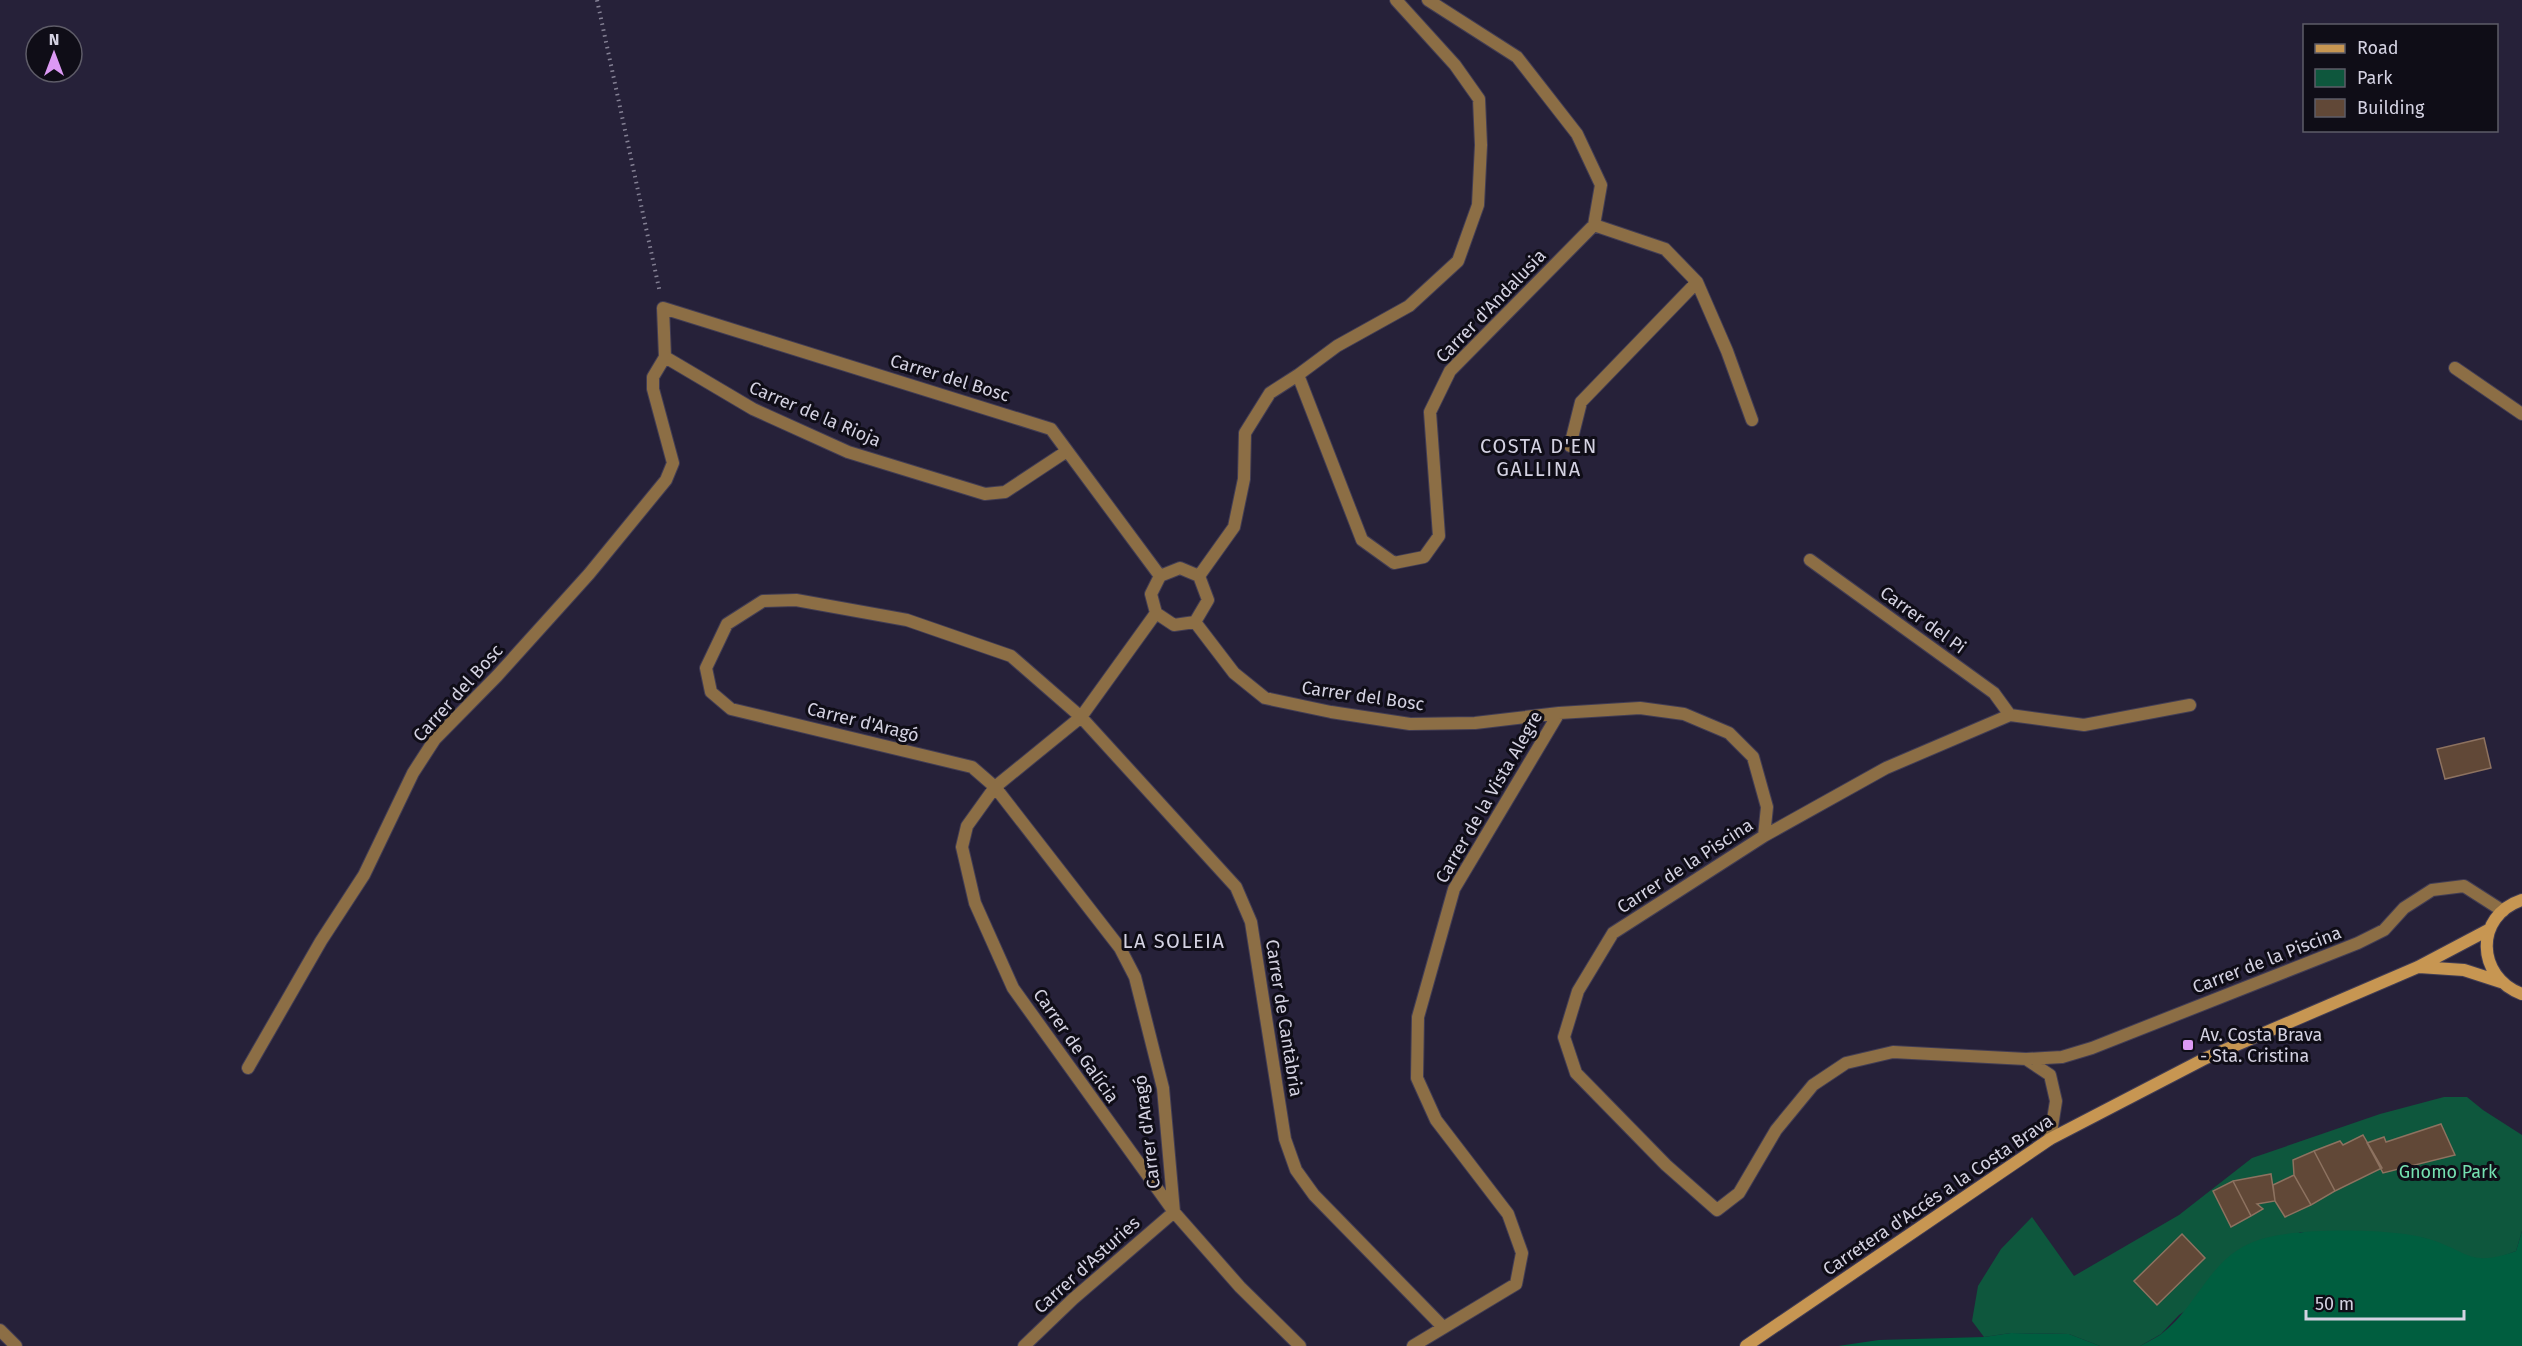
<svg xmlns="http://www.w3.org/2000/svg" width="2522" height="1346" viewBox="0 0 2522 1346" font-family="'Fira Sans',sans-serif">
	<rect width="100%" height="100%" fill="#262139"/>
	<path fill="#0e573d" d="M2444 1097H2467L2483 1110 2522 1135V1231L2516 1251 2492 1260 2468 1257 2424 1238 2376 1232H2300L2179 1315 2161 1334 2140 1346H2100L2069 1334 2011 1333 1984 1337 1972 1321 1978 1286 2001 1249 2032 1217 2074 1276 2179 1215 2252 1158 2380 1114Z"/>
	<path fill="#005e3f" d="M2522 1231V1346H2140C2147 1342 2154 1339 2160 1335 2197 1308 2208 1260 2253 1242 2287 1227 2388 1228 2425 1238 2467 1249 2468 1269 2516 1251Z
		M2011 1333 2069 1334 2100 1346H1838L1879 1340 1984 1337Z"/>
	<path fill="#614837" stroke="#8d7260" stroke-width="1.5" d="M2484 738 2491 768 2445 779 2437 749Z
		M2441 1124 2455 1155 2383 1173 2367 1143 2384 1137 2386 1142Z
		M2363 1135 2382 1168 2335 1191 2314 1151 2340 1141 2343 1145Z
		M2314 1151 2335 1191 2311 1205 2294 1175 2293 1160Z
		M2271 1174 2275 1201 2257 1204 2263 1209 2251 1216 2233 1181Z
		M2294 1175 2311 1205 2285 1217 2275 1201 2273 1185Z
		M2233 1181 2251 1216 2231 1227 2213 1191Z
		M2182 1234 2205 1258 2157 1305 2134 1281Z"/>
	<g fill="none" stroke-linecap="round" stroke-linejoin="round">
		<g stroke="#423d54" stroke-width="14">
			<path id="service" d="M2455 368 2522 414
				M0 1330 16 1346"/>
		</g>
		<g stroke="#423d54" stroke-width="14">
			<path id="minor" d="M1594 225 1665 249 1697 282 1727 351 1752 420
				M1298 375 1337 346 1409 306 1458 261 1478 205 1481 145 1479 99 1455 65 1396 0
				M1570 446 1581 402 1697 282
				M1067 451 1005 492 985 494 848 452 753 409 665 357 663 308 1051 429 1160 576
				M1810 560 1994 693 2010 715
				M1180 568 1199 576 1208 600 1195 622 1174 625 1156 613 1151 594 1160 576Z
				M1199 576 1234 527 1244 479 1245 433 1270 393 1298 375 1362 540 1394 563 1424 557 1439 536 1430 412 1450 371 1594 225 1601 185 1577 134 1517 57 1428 0
				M1156 613 1081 717 995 787 967 826 962 847 975 903 1013 988 1174 1212 1240 1287 1300 1346
				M1195 622 1234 673 1265 698 1331 712 1410 724 1475 723 1559 713 1640 708 1684 714 1729 733 1753 757 1767 807 1764 836
				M2190 705 2084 725 2010 715 1886 768 1764 836 1613 933 1578 991 1564 1037 1576 1073 1666 1165 1717 1210 1739 1193 1776 1130 1813 1085 1846 1063 1893 1052 2026 1059 2062 1057 2092 1048 2358 943 2384 930 2404 908 2432 890 2464 886 2503 911
				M2026 1059 2050 1075 2056 1101 2050 1139
				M248 1068 321 941 364 875 413 773 435 739 497 676 589 574 666 480 673 463 653 389V377L665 357
				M1024 1346 1073 1299 1174 1212 1163 1088 1135 977 1120 948 995 787 972 767 731 709 711 692 706 668 727 624 763 601 796 600 907 620 1011 656 1081 717 1236 887 1251 922 1285 1139 1296 1170 1314 1195 1443 1327
				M1413 1346 1516 1284 1522 1253 1508 1214 1436 1120 1417 1078 1418 1017 1454 889 1559 713"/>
		</g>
		<g stroke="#423d54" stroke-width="14">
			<path id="secondary" d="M2522 900C2474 916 2476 977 2522 994
				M2419 967 2464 970 2501 982
				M1746 1346 2050 1139 2206 1058 2418 967 2490 929"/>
		</g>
		<path stroke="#848094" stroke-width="4" stroke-dasharray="1.5 4.5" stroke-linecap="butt" d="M597 0 660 293"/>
		<use href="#service" stroke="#8c6e45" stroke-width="12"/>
		<use href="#minor" stroke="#8c6e45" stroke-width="12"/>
		<use href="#secondary" stroke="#c79652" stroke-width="12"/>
	</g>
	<rect fill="#dc99f4" stroke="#0f0d17" stroke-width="2" x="2182" y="1039" width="12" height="12" rx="3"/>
	<g text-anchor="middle" stroke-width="6" stroke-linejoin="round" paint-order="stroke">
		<g font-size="18" fill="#d4d2e2" stroke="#0f0d17">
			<text transform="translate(1491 306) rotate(-46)" y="6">Carrer d'Andalusia</text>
			<text transform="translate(950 378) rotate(17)" y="6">Carrer del Bosc</text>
			<text transform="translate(815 414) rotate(23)" y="6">Carrer de la Rioja</text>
			<text transform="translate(1923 620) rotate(36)" y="6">Carrer del Pi</text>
			<text transform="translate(458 693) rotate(-48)" y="6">Carrer del Bosc</text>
			<text transform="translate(1363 696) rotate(8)" y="6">Carrer del Bosc</text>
			<text transform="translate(863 722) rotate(14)" y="6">Carrer d'Aragó</text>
			<text transform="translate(1489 797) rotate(-60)" y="6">Carrer de la Vista Alegre</text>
			<text transform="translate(1685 866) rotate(-33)" y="6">Carrer de la Piscina</text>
			<text transform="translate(2267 960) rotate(-21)" y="6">Carrer de la Piscina</text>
			<text transform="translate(1284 1018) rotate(81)" y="6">Carrer de Cantàbria</text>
			<text transform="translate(1076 1046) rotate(55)" y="6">Carrer de Galícia</text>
			<text transform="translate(1147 1132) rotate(-97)" y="6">Carrer d'Aragó</text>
			<text transform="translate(1938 1195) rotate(-34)" y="6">Carretera d'Accés a la Costa Brava</text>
			<text transform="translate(1087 1265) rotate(-42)" y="6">Carrer d'Asturies</text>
		</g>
		<g font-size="18" fill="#d4d2e2" stroke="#0f0d17" text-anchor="start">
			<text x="2200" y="1041">Av. Costa Brava<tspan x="2200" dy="21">- Sta. Cristina</tspan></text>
		</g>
		<g font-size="18" fill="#75e1b1" stroke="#0f0d17">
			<text x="2448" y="1178">Gnomo Park</text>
		</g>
		<g font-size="20" letter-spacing="1.5" fill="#d4d2e2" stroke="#0f0d17">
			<text x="1539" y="453">COSTA D'EN<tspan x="1539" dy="23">GALLINA</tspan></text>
			<text x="1174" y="948">LA SOLEIA</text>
		</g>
	</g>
	<rect x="2303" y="24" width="195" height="108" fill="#0f0d17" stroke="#5e5c68" stroke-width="1.5"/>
	<rect x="2315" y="44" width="30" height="9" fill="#c79652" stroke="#5e5c68" stroke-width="1.5"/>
	<text x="2357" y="54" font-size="18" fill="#d4d2e2">Road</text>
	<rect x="2315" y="69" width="30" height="18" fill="#0e573d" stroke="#5e5c68" stroke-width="1.5"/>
	<text x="2357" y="84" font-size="18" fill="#d4d2e2">Park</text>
	<rect x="2315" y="99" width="30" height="18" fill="#614837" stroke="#5e5c68" stroke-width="1.5"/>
	<text x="2357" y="114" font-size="18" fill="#d4d2e2">Building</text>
	<g transform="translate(54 54)"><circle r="28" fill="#0f0d17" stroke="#5e5c68" stroke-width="1.5"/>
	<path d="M0-4.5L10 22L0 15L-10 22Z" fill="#dc99f4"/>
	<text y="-9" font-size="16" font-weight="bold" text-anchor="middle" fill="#d4d2e2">N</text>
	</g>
	<path d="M2306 1310v9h158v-9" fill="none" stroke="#d4d2e2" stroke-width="3"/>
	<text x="2315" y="1310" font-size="18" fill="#d4d2e2" stroke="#0f0d17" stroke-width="4.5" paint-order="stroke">50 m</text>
</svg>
